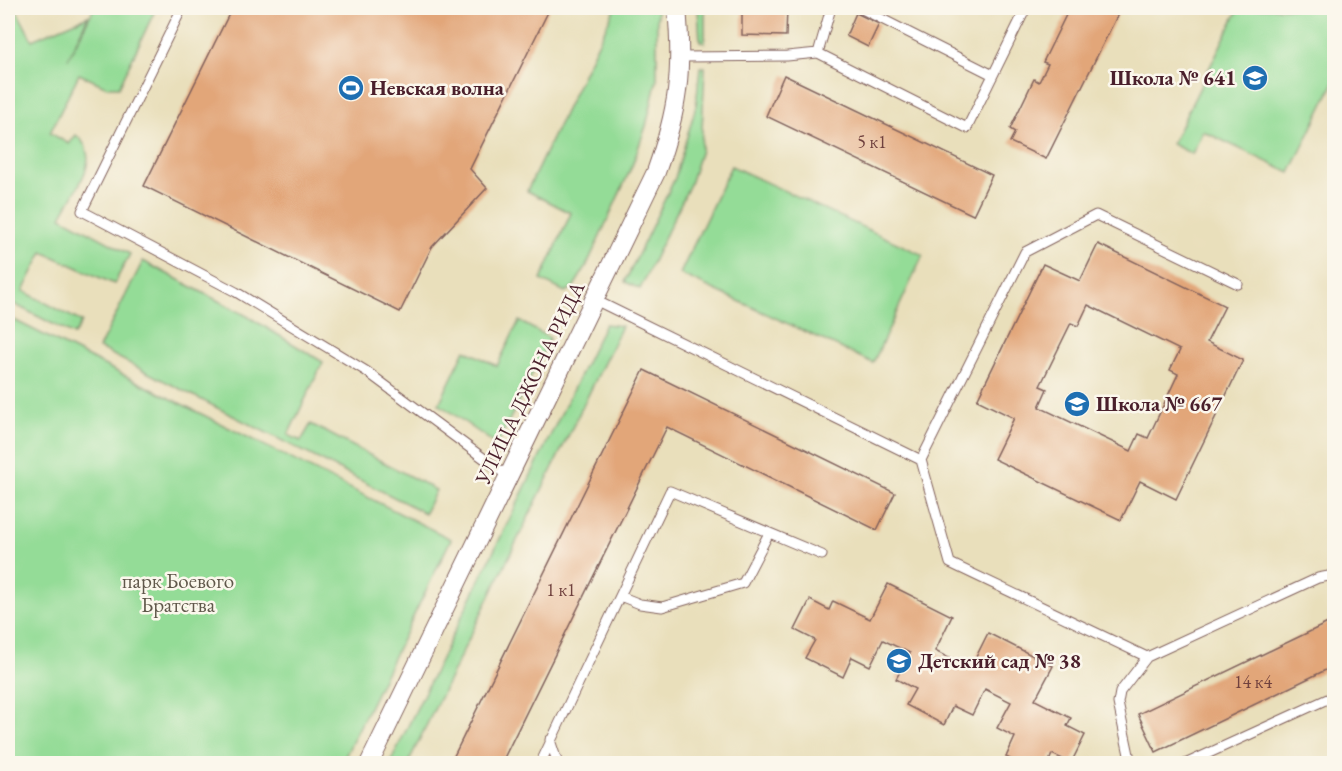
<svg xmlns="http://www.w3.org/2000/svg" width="1342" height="771" viewBox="0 0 1342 771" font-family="'EB Garamond',serif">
	<rect width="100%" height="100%" fill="#fbf7ec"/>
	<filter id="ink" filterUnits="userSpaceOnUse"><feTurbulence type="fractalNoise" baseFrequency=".0167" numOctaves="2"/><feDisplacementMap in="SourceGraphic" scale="12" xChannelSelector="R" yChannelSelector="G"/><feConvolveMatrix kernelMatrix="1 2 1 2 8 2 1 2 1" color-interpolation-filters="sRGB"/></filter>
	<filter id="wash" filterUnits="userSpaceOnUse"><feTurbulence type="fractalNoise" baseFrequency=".008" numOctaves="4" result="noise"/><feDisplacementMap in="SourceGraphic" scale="24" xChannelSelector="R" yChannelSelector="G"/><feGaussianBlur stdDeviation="1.35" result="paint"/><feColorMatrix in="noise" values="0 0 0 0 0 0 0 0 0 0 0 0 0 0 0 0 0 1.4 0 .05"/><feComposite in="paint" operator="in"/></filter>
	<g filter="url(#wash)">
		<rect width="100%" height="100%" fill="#e9dfbb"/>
		<path fill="#94dc97" stroke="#6f7e61" stroke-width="1.5" d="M94 8H156L119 87H107L79 74 50 133 69 144 76 135C105 158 73 192 61 217L130 254 114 284 43 252 23 291 82 322 74 335 8 301V13L16 9 32 40 88 16 68 59Z
			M615 8H657V79L646 126 632 166 586 267 573 288 565 292 541 280 571 213 527 191Z
			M698 8H705V43L700 41Z
			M1239 8H1334V82L1290 173 1203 131 1192 154 1172 144Z
			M700 67H705L701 150 690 184 640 289 625 282 675 178 696 106Z
			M731 166 923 255 873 363 680 274Z
			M143 261 247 316 323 362 288 435 301 441 311 424 436 490 425 513 99 348Z
			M8 317 451 539 342 763H8Z
			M519 321 550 338 497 445 439 404 465 350 497 366Z
			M605 324 622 326 408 763H390Z"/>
		<g id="blocks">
			<path fill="#e2a679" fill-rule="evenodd" d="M232 8H550L470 169 487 188 432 247 400 312 144 186Z
				M742 8H787L786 36 742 35Z
				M1076 8H1121L1046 159 1010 142 1015 132 1010 129 1034 79 1039 82 1048 64 1043 62 1068 11 1073 13Z
				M856 13 879 24 868 47 846 36Z
				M784 75 992 175 973 215 766 116Z
				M1098 244 1225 306 1207 342 1243 360 1176 499 1140 481 1121 520 994 459 1014 418 977 400 1043 264 1080 281ZM1088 305 1180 350 1170 370 1178 374 1148 438 1139 434 1131 451 1039 407 1047 389 1040 386 1071 323 1078 326Z
				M644 370 895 493 877 530 667 427 501 764H450Z
				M888 584 952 616 935 651 970 669 988 633 1053 666 1035 700 1071 718 1067 726 1085 735 1071 763 1052 754 1048 764H1020L1006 757 1015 737 997 728 1011 702 985 689 972 715 953 706 944 725 906 705 915 689 896 679 910 653 883 640 870 666 852 657 843 677 805 658 815 640 795 630 810 600 829 610 833 601 870 619Z
				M1334 620V666L1156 752 1138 714Z"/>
		</g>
	</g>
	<g filter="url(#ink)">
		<use href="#blocks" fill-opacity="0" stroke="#82625d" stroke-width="1.5"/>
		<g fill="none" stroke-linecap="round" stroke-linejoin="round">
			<g stroke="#82625d" stroke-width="11">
				<path id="lane" d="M182 8 82 211 236 292 366 371 509 477
					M860 8 993 75
					M818 53 967 128 1026 8
					M682 57 787 56 818 53 831 8
					M595 300 921 460 950 563 1147 657
					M921 460 1025 252 1096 215 1238 284
					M620 596 640 604 662 607 743 583 769 533
					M550 740 558 764
					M540 764 670 491 822 555
					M1131 764 1118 703 1120 692 1147 657 1318 578 1334 575
					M1185 764 1334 696"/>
			</g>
			<g stroke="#82625d" stroke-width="20">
				<path id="street" d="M369 764 656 172C678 110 683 73 677 8"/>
			</g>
			<use href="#lane" stroke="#fff" stroke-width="9"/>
			<use href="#street" stroke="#fff" stroke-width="18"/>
		</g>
	</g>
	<defs>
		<g id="school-disc" transform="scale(1.35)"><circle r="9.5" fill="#1f6fb2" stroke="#fbf7ec"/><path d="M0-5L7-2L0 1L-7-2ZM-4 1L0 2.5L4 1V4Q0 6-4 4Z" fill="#fff"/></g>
		<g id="stadium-disc" transform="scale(1.35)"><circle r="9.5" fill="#1f6fb2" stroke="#fbf7ec"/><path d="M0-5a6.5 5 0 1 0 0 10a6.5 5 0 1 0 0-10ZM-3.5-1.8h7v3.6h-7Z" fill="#fff"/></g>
	</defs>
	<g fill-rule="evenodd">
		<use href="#school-disc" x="1255" y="78"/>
		<use href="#stadium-disc" x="351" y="88"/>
		<use href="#school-disc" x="1077" y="404"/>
		<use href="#school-disc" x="899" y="661"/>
	</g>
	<g text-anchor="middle" stroke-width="5" stroke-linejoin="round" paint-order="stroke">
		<g font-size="18" fill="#70413e">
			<text x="872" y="148">5 к1</text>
			<text x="561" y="596">1 к1</text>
			<text x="1253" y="688">14 к4</text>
		</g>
		<g font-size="21" font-weight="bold" fill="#4a1f2b" stroke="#fbf7ec" text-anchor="start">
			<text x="1236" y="85" text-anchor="end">Школа № 641</text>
			<text x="370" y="95">Невская волна</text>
			<text x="1096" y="411">Школа № 667</text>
			<text x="918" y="668">Детский сад № 38</text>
		</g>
		<g font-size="21" fill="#4a1f2b" stroke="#fbf7ec">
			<text transform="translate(530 383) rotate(-64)" y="7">УЛИЦА ДЖОНА РИДА</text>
		</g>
		<g font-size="21" fill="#60584b" stroke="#fbf7ec">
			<text x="178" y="588">парк Боевого<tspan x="178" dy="24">Братства</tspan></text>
		</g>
	</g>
	<rect width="1342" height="771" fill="none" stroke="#fbf7ec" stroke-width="30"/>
</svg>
